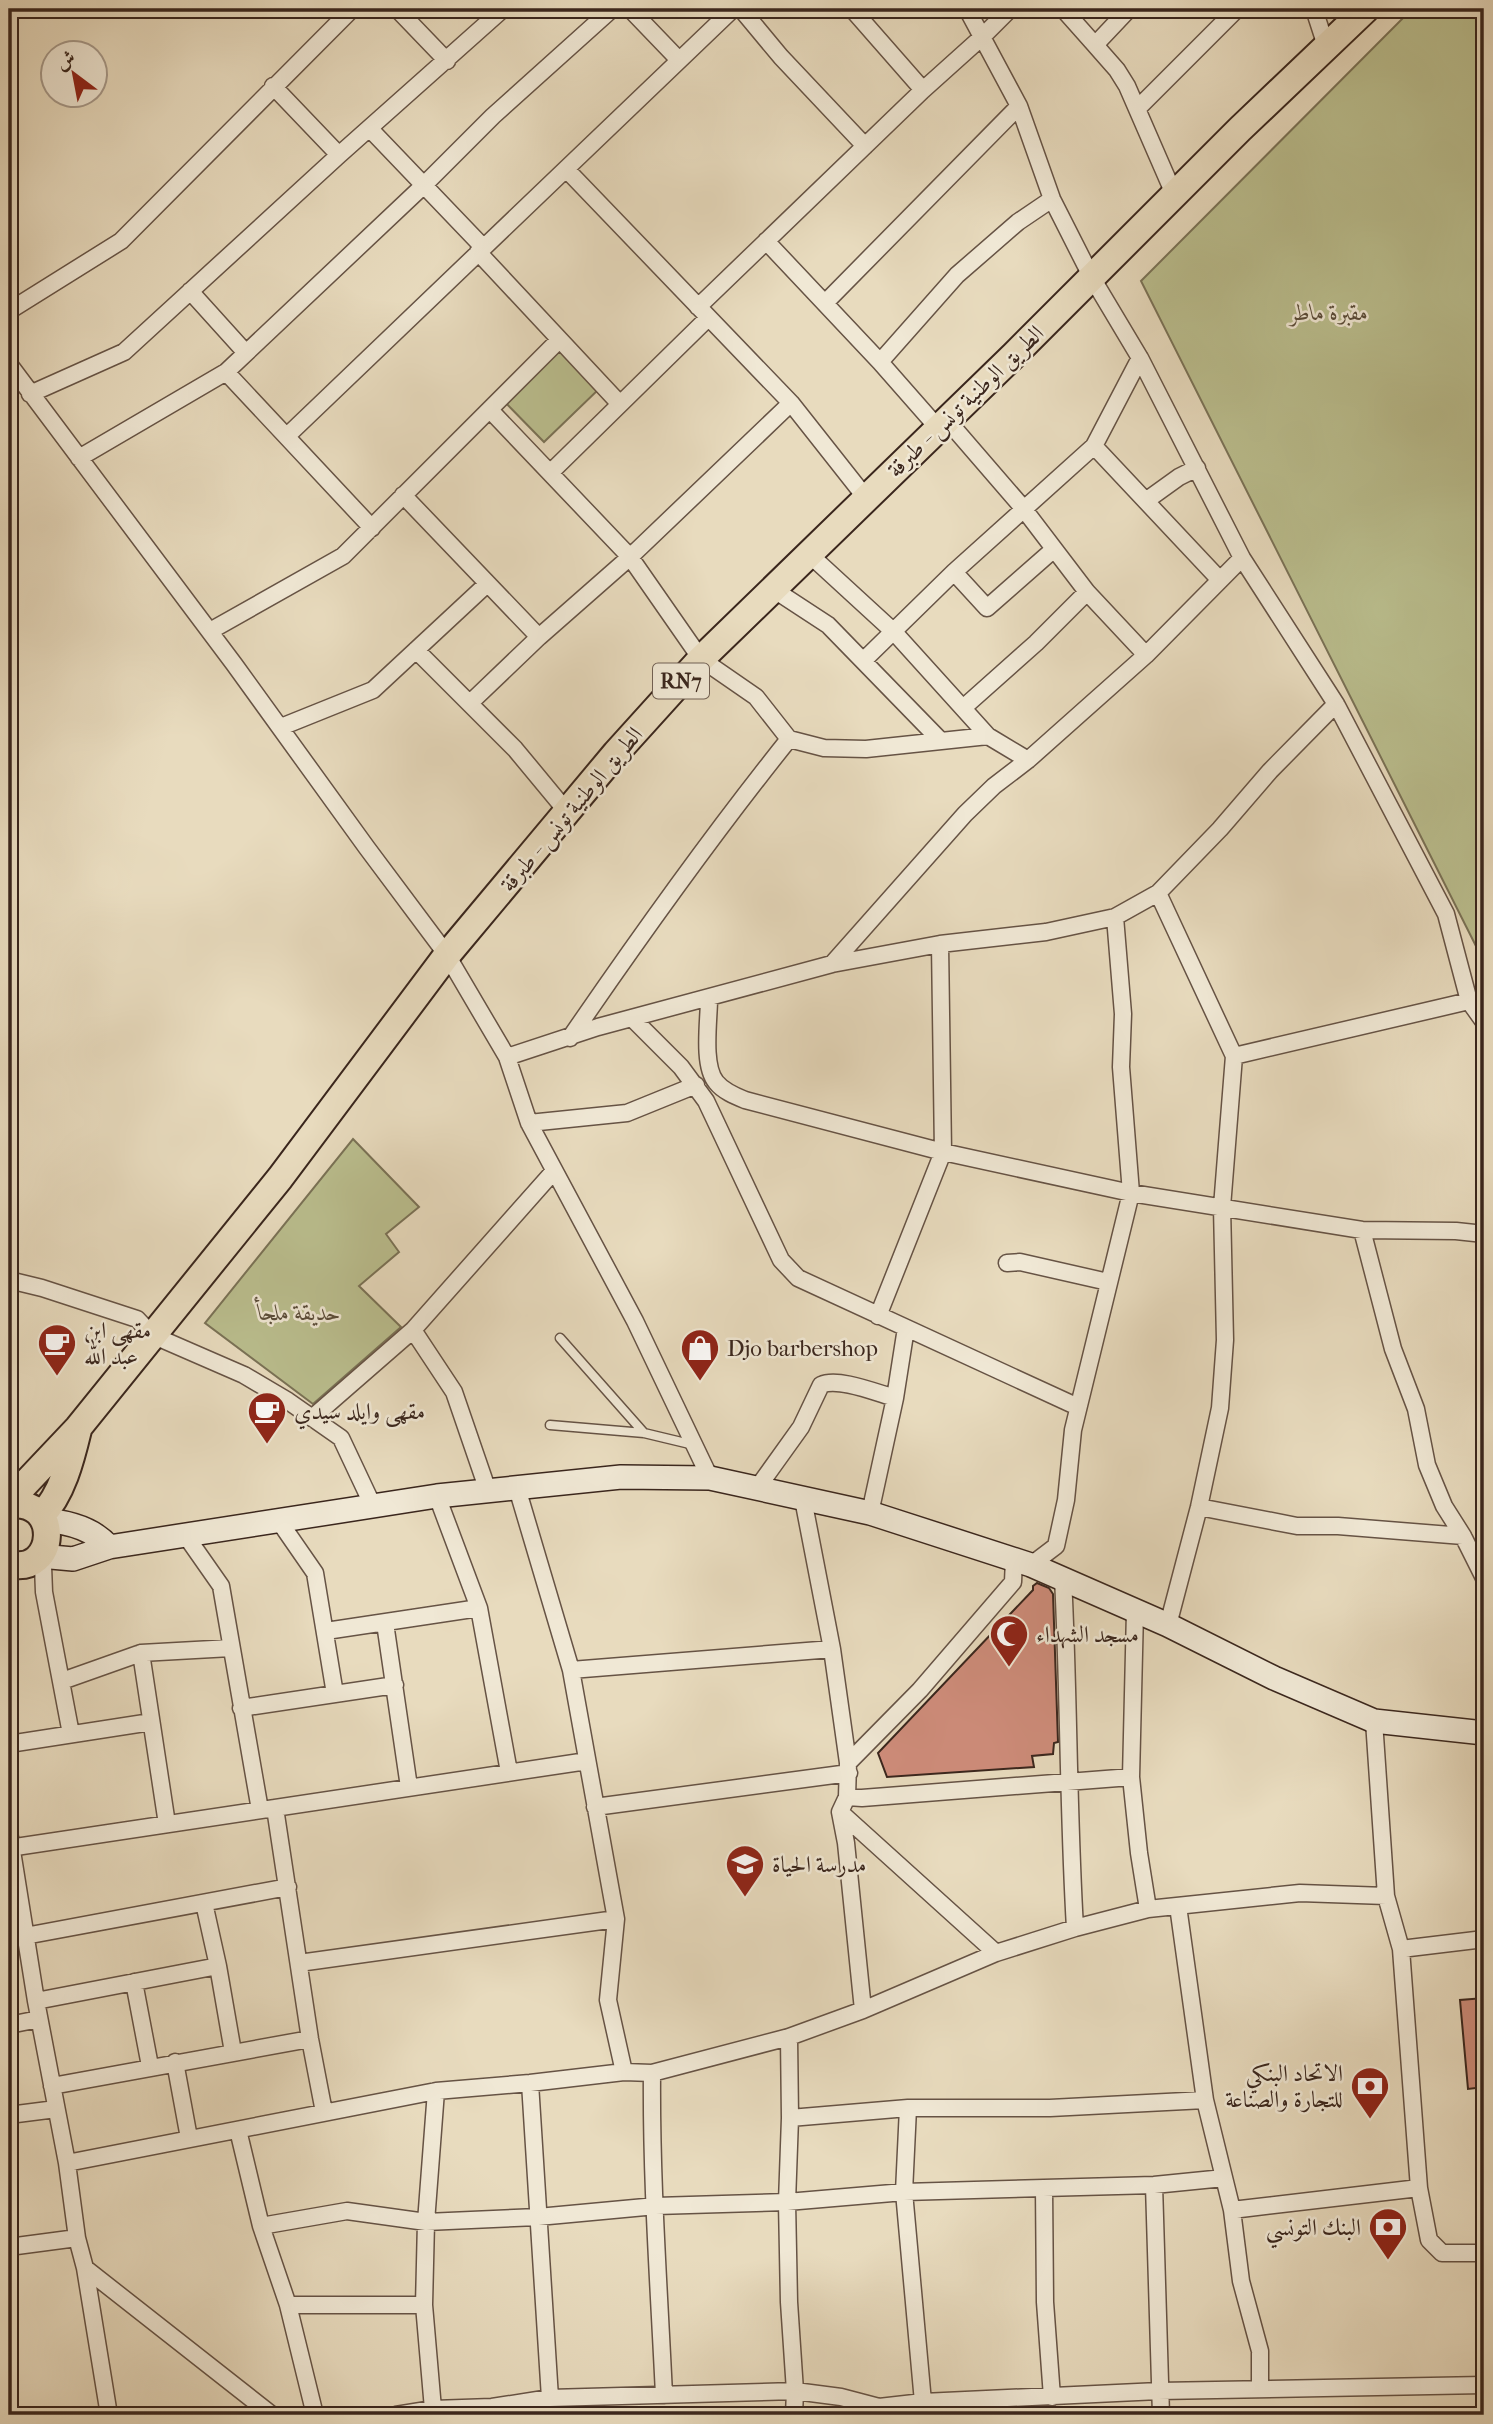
<svg xmlns="http://www.w3.org/2000/svg" width="1493" height="2424" viewBox="0 0 1493 2424" font-family="'IM FELL French Canon',Amiri,serif">
	<rect width="100%" height="100%" fill="#e8dbbe"/>
	<filter id="stains"><feTurbulence type="fractalNoise" baseFrequency=".00286" numOctaves="4"/><feColorMatrix values="0 0 0 0 .2 0 0 0 0 .09 0 0 0 0 .02 0 0 0 .5 -.17"/></filter>
	<radialGradient id="worn" r=".72"><stop offset=".6" stop-color="#630" stop-opacity="0"/><stop offset="1" stop-color="#630" stop-opacity=".3"/></radialGradient>
	<path fill="#babe8e" stroke="#7a7256" stroke-width="2" d="M1412 9H1484V962L1141 281Z
		M555 340 601 387 544 442 498 395Z
		M353 1139 419 1207 386 1234 399 1252 359 1286 401 1327 313 1404 205 1323Z"/>
	<path fill="#ce8c7a" stroke="#3a261d" stroke-width="2" d="M1037 1583 1049 1588 1053 1594 1058 1742 1054 1743 1053 1754 1032 1756 1034 1767 887 1777 878 1753 1033 1590V1586Z
		M1484 1998V2087L1468 2089 1460 2000Z"/>
	<g fill="none" stroke-linecap="round" stroke-linejoin="round">
		<g stroke="#665345" stroke-width="11">
			<path id="service" d="M560 1338 644 1433
				M550 1425 644 1433 694 1445"/>
		</g>
		<g stroke="#665345" stroke-width="19">
			<path id="minor" d="M397 9 447 61
				M630 9 679 60
				M741 9 781 57 865 146
				M852 9 923 90
				M967 9 1019 106 1052 199 1091 276 1140 358 1242 558 1336 704 1446 914 1469 1001 1484 1022
				M1063 9 1095 45
				M1129 9 1095 45 1117 70 1127 86 1174 194
				M1314 9 1326 46
				M273 86 339 155
				M1138 108 1237 9
				M370 129 483 247
				M566 169 791 403 866 498
				M766 241 880 362 938 428
				M478 252 619 403
				M190 291 246 353
				M825 303 1019 106
				M698 307 923 90 982 37 1010 9
				M9 311 121 241 352 9
				M880 362 957 275 1018 222 1052 199
				M9 364 234 664 367 848 447 955 507 1057 529 1123 635 1321 710 1478
				M226 372 372 528
				M30 394 124 352 339 155 503 9
				M490 410 630 557 701 659 756 697 789 739 824 748 866 749 988 736 1028 760
				M947 420 1023 508 1087 592 1146 655
				M287 436 733 9
				M1094 446 1219 579
				M79 458 226 372 424 185 493 116 612 9
				M550 473 708 318
				M403 495 539 637
				M1147 500 1179 477 1197 468
				M809 554 894 632 988 736
				M954 572 987 608 1053 550
				M773 589 828 625 940 740
				M210 631 343 556 559 340
				M416 650 515 749 568 813
				M864 660 954 572 1094 446 1140 358
				M470 703 539 637 630 557 791 403
				M963 708 1036 643 1087 592
				M281 727 373 690 487 584
				M1158 893 1234 1056 1222 1207 1225 1340 1220 1408 1199 1507 1168 1625
				M832 964 965 814 994 786 1028 760 1146 655 1242 558
				M709 999C709 1020 702 1065 716 1082 723 1091 735 1096 745 1100L943 1152 1131 1193 1362 1230 1456 1231 1484 1234
				M632 1018 681 1067 706 1101 781 1260 798 1278 1078 1407
				M570 1038C640 936 712 835 789 739
				M1234 1056 1469 1001
				M507 1057 598 1027 832 964 940 944 1046 932 1115 917 1158 893 1220 829 1270 771 1336 704
				M529 1123 627 1113 696 1085
				M1362 1230 1393 1349 1416 1409 1427 1465 1444 1506 1463 1536 1484 1578
				M1007 1263 1020 1262 1108 1282
				M9 1280 42 1288 137 1319 152 1335 244 1375 288 1401 341 1438 373 1506
				M878 1316 943 1152 940 944
				M413 1330 454 1392 488 1491
				M312 1418 413 1330 554 1171
				M758 1487 801 1427 821 1385C838 1377 877 1393 895 1398
				M517 1488 571 1670 616 1919 608 2000 624 2072
				M437 1496 479 1608 509 1772
				M803 1499 832 1649 848 1763 847 1797 840 1812 846 1843 863 2010
				M1199 1507 1297 1526H1338L1463 1536
				M870 1513 895 1398 906 1328
				M279 1521 315 1573 335 1694
				M186 1536 221 1586 260 1810
				M47 1558 43 1566 44 1592 71 1734
				M1031 1565 1056 1546 1066 1500 1073 1430 1131 1193 1121 1067 1123 1014 1115 917
				M1063 1578C1069 1695 1068 1811 1075 1928
				M1135 1611 1131 1777 1139 1853 1148 1909
				M385 1623 409 1787
				M326 1631 479 1608
				M141 1653 167 1824
				M571 1670 832 1649
				M62 1681 141 1653 231 1648
				M241 1708 395 1685
				M1374 1721 1386 1896 1401 1949 1419 2188 1429 2240 1442 2253H1484
				M9 1744 151 1722
				M848 1763 920 1690 1013 1582 1014 1559
				M847 1797 862 1798 1131 1777
				M595 1807 849 1773
				M275 1808 310 2039 324 2112
				M840 1812 996 1953
				M9 1832 36 2001 67 2163 77 2238 85 2268 109 2415
				M9 1848 587 1761
				M204 1903 218 1966 233 2052
				M1178 1906 1205 2100 1232 2210 1241 2281 1260 2351V2389
				M25 1936 288 1887
				M1401 1949 1484 1939
				M299 1963 616 1919
				M134 1982 150 2066
				M36 2001 218 1966
				M9 2025 39 2019
				M789 2037 790 2118 787 2202 789 2302 795 2391 794 2415
				M175 2062 189 2138
				M652 2073C651 2180 659 2288 664 2395
				M530 2083 550 2398
				M52 2086 310 2039
				M908 2108 904 2192 923 2402
				M9 2115 56 2109
				M790 2118 908 2108H1050L1205 2100
				M238 2130 261 2226 288 2305 315 2415
				M67 2163 436 2091 530 2083 624 2072 652 2073 789 2037 863 2010 996 1953 1075 1928 1148 1909 1300 1893 1386 1896
				M1154 2185 1161 2415
				M1044 2188 1045 2302 1052 2397
				M1232 2210 1419 2188
				M261 2226 347 2211 426 2222 538 2217 656 2206 787 2202 904 2192 1154 2185 1224 2178
				M9 2247 77 2238
				M85 2268 272 2415
				M288 2305H424
				M433 2409 424 2305 426 2222 436 2091
				M396 2415 433 2409 492 2407 550 2398 795 2391 841 2397 879 2407 923 2402 1159 2391 1484 2385"/>
		</g>
		<g stroke="#3a261d" stroke-width="26">
			<path id="secondary" d="M44 1520C68 1522 93 1528 109 1547
				M40 1556 73 1559 109 1547 437 1496 621 1477 710 1478 870 1513 1031 1565 1168 1625 1274 1678 1374 1721 1484 1733"/>
		</g>
		<g stroke="#3a261d" stroke-width="30">
			<path id="primary" d="M9 1501 78 1428 280 1178 447 955 616 753 701 659 1014 355 1240 129 1366 9
				M9 1505C62 1497 57 1576 9 1564
				M41 1516C62 1495 71 1459 78 1430"/>
		</g>
		<use href="#service" stroke="#f0e8d5" stroke-width="8"/>
		<use href="#minor" stroke="#f0e8d5" stroke-width="16"/>
		<use href="#secondary" stroke="#f0e8d5" stroke-width="23"/>
		<use href="#primary" stroke="#e8dbbe" stroke-width="26"/>
	</g>
	<defs>
		<g id="cafe-pin" transform="scale(2.0125)"><path d="M0 17L-7.5 6A9.5 9.5 0 1 1 7.5 6Z" fill="#8f2418" stroke="#f0e8d5"/><path d="M-5.5-4.5H6V0H3Q3 3.5 0 3.5H-2.5Q-5.5 3.5-5.5 0ZM3-3.2v2h1.7v-2ZM-6 4.5H4V6H-6Z" fill="#fff"/></g>
		<g id="shop-pin" transform="scale(2.0125)"><path d="M0 17L-7.5 6A9.5 9.5 0 1 1 7.5 6Z" fill="#8f2418" stroke="#f0e8d5"/><path d="M-5-2.5h2.3a2.7 3.5 0 0 1 5.4 0H5L5.5 6h-11ZM-1.5-2.5h3a1.5 2.3 0 0 0-3 0Z" fill="#fff"/></g>
		<g id="mosque-pin" transform="scale(2.0125)"><path d="M0 17L-7.5 6A9.5 9.5 0 1 1 7.5 6Z" fill="#8f2418" stroke="#f0e8d5"/><path d="M3.5-4.9A6 6 0 1 0 3.5 4.9A5 5 0 1 1 3.5-4.9Z" fill="#fff"/></g>
		<g id="school-pin" transform="scale(2.0125)"><path d="M0 17L-7.5 6A9.5 9.5 0 1 1 7.5 6Z" fill="#8f2418" stroke="#f0e8d5"/><path d="M0-5L7-2L0 1L-7-2ZM-4 1L0 2.5L4 1V4Q0 6-4 4Z" fill="#fff"/></g>
		<g id="bank-pin" transform="scale(2.0125)"><path d="M0 17L-7.5 6A9.5 9.5 0 1 1 7.5 6Z" fill="#8f2418" stroke="#f0e8d5"/><path d="M-6-4H6V4H-6ZM0-2.3a2.3 2.3 0 1 0 0 4.6a2.3 2.3 0 1 0 0-4.6Z" fill="#fff"/></g>
	</defs>
	<g fill-rule="evenodd">
		<use href="#cafe-pin" x="57" y="1343"/>
		<use href="#shop-pin" x="700" y="1348"/>
		<use href="#cafe-pin" x="267" y="1411"/>
		<use href="#mosque-pin" x="1009" y="1634"/>
		<use href="#school-pin" x="745" y="1864"/>
		<use href="#bank-pin" x="1370" y="2086"/>
		<use href="#bank-pin" x="1388" y="2227"/>
	</g>
	<g text-anchor="middle" stroke-width="5" stroke-linejoin="round" paint-order="stroke">
		<rect fill="#f0e8d5" stroke="#716054" stroke-width="2" x="653" y="663.5" width="56" height="35" rx="5"/>
		<g font-size="21" font-weight="bold" fill="#3a261d">
			<text x="681" y="688">RN7</text>
		</g>
		<g font-size="23" font-style="italic" fill="#5a4c39" stroke="#f0e8d5">
			<text x="1329" y="320">مقبرة ماطر</text>
			<text x="299" y="1320">حديقة ملجأ</text>
		</g>
		<g font-size="23" fill="#3a261d" stroke="#f0e8d5">
			<text transform="translate(965 401) rotate(-44)" y="8">الطريق الوطنية تونس - طبرقة</text>
			<text transform="translate(571 809) rotate(-50)" y="8">الطريق الوطنية تونس - طبرقة</text>
		</g>
		<g font-size="23" fill="#3a261d" stroke="#f0e8d5" text-anchor="start">
			<text x="84" y="1338">مقهى ابن<tspan x="84" dy="26">عبد الله</tspan></text>
			<text x="727" y="1356">Djo barbershop</text>
			<text x="294" y="1419">مقهى وايلد سيدي</text>
			<text x="1036" y="1642">مسجد الشهداء</text>
			<text x="772" y="1872">مدرسة الحياة</text>
			<text x="1343" y="2081" text-anchor="end">الاتحاد البنكي<tspan x="1343" dy="26">للتجارة والصناعة</tspan></text>
			<text x="1361" y="2235" text-anchor="end">البنك التونسي</text>
		</g>
	</g>
	<rect width="1493" height="2424" fill="none" stroke="#e8dbbe" stroke-width="35"/>
	<rect x="10" y="10" width="1472" height="2403" fill="none" stroke="#3a261d" stroke-width="3.5"/>
	<rect x="18" y="18" width="1458" height="2389" fill="none" stroke="#3a261d" stroke-width="2"/>
	<g transform="translate(74 74) rotate(328)"><circle r="33" fill="#f0e8d5" stroke="#a79a8b" stroke-width="2"/>
	<path d="M0-5L12 26L0 18L-12 26Z" fill="#8f2418"/>
	<text y="-10" font-size="19" font-weight="bold" text-anchor="middle" fill="#3a261d">ش</text>
	</g>
	<rect width="100%" height="100%" filter="url(#stains)"/>
	<rect width="100%" height="100%" fill="url(#worn)"/>
</svg>
